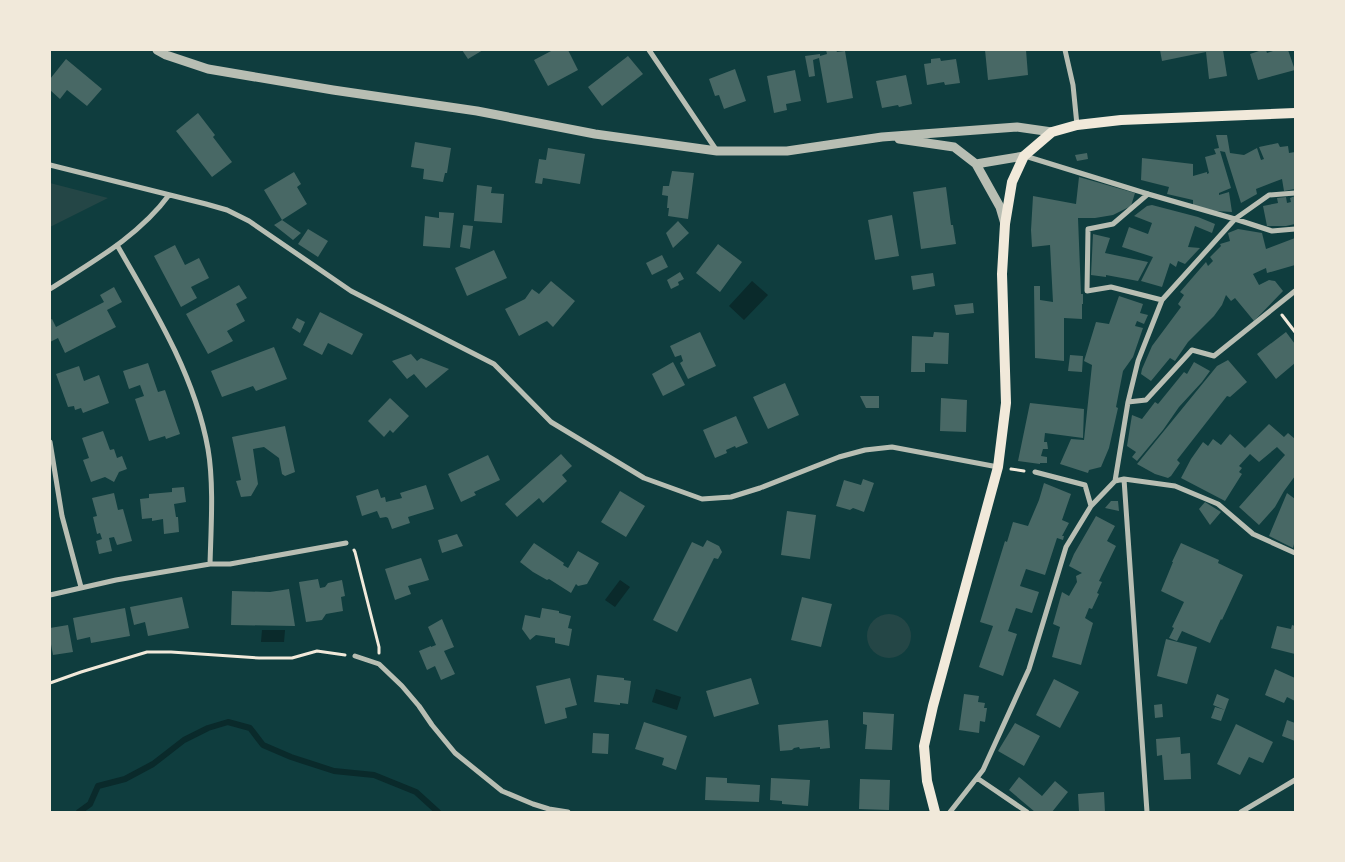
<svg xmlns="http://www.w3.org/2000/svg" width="1345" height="862" viewBox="0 0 1345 862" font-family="'Nunito Sans',sans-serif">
	<rect width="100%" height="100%" fill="#0f3d3e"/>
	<path fill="#244646" d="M50 183 108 198 50 227Z
		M867 636a22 22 0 1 1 44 0a22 22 0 1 1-44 0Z"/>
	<path fill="#0a2a2b" d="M752 281 768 295 744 320 729 306Z
		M620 580 630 587 615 607 605 600Z
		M262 630H285L284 642H261Z
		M656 689 681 697 677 710 652 702Z"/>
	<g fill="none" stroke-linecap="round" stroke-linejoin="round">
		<path stroke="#0a2a2b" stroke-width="6" d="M79 812 90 804 98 786 125 779 153 764 184 740 208 728 228 722 250 728 263 745 291 757 334 771 374 775 416 792 438 812"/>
	</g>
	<path fill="#486865" d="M462 50H483L468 59Z
		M553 50H568L578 70 548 86 534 60Z
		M826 50H836L837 52 845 51 853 98 827 103 819 58 813 60 815 76 809 77 805 56 820 54V56L827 54Z
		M985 50H1026L1028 75 988 80Z
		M1160 50H1223L1227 76 1209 79 1206 52 1162 61Z
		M1262 50H1266L1267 53 1276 50H1288L1295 70 1258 80 1250 54Z
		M628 56 643 74 602 106 588 87Z
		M940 58 941 61 956 59 960 83 945 85 944 82 927 85 924 64 931 63V59Z
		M66 59 102 89 87 106 67 90 60 99 50 90V79Z
		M735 69 746 101 724 109 719 95 715 96 709 79Z
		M795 70 801 101 786 104 787 110 774 113 767 76Z
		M906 75 912 104 899 107 898 105 882 108 876 81Z
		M198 113 215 135 213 137 232 162 212 177 176 131Z
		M1216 135H1227L1230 153 1244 155 1257 148 1261 160 1264 159 1259 147 1278 143 1280 147 1288 146 1289 153 1295 152V189L1284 191 1282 179 1256 189 1257 194 1241 203 1225 152 1220 151 1231 188 1219 193V195L1229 192 1232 212 1216 211 1193 206V200L1167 194 1169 187 1141 180 1142 158 1193 164V176L1207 172V174L1209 173 1205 157 1216 154 1214 149 1219 148Z
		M415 142 451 148 447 173H445L443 182 423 179 424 169 411 167Z
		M548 148 585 154 580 184 543 178 542 184 535 183 539 159 546 160Z
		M1087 153 1088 159 1077 161 1075 155Z
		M672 171 694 173 688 219 668 216 669 208H667L668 196 662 195 663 186H669Z
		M294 172 301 184 297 187 307 204 282 220 264 190Z
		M1079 177 1135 193 1131 206 1113 215 1095 218H1078L1081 294H1083V304H1082V319L1064 318V361L1035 358 1034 286H1040V300L1053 302 1050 245 1032 247 1031 230 1033 196 1076 204Z
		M477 185 492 187 491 193 504 194 502 223 474 221Z
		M946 187 951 225H953L956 244 921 249 913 192Z
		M1295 196V224L1286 226H1267L1263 206 1278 203 1277 198 1286 197 1287 203 1291 202 1290 198Z
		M1152 205 1198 217 1215 224 1212 233 1195 226 1188 247 1200 248 1185 264 1178 261 1176 267 1170 263 1162 287 1141 281 1153 257 1122 247 1129 227 1148 234 1152 223 1134 216 1147 206Z
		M439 212 454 213 450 248 423 246 425 216 439 218Z
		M892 215 899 256 875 260 868 220Z
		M282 220 301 233 293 240 274 225Z
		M678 221 689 233 673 248 666 233Z
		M463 225 473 226 470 249 460 247Z
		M308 229 328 241 318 257 298 244Z
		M1238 229 1262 233 1266 249 1295 238V265L1267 273 1266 268 1253 274 1259 285 1269 280 1275 281 1283 291 1254 321 1235 298 1231 301 1226 295 1222 305 1214 316 1188 342 1175 361 1170 358 1151 381 1141 374 1142 369 1152 346 1181 307 1178 304 1184 295 1180 292 1206 262 1208 266 1213 261 1210 257 1221 246 1220 244 1230 241 1228 233Z
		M1093 234 1110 238 1105 253 1148 262 1138 281 1106 275V277L1091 275Z
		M718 244 742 262 720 292 696 273Z
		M175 245 185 265 199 258 209 278 191 287 197 298 181 307 154 256Z
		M494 250 507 278 467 296 455 268Z
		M662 255 668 267 652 275 646 263Z
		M680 272 684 279 678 282 679 285 671 289 667 280Z
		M933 273 935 286 913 290 911 276Z
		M551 281 575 301 553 327 547 321 519 336 505 309 525 299 532 289 539 294Z
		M239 285 247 298 236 304 245 321 227 331 233 341 208 354 186 314Z
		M114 287 122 302 107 310 116 327 65 353 58 338 50 342V320L52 319 56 327 104 302 100 295Z
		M1119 296 1143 304 1140 313 1148 315 1144 324 1137 321 1135 326 1143 328 1133 357 1123 371 1116 407 1118 408 1109 448 1101 467 1089 470 1088 473 1060 464 1071 439 1084 440 1092 365 1084 361 1096 322 1109 324Z
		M973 303 974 313 956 315 954 305Z
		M320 312 363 334 352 355 328 343 322 355 303 345Z
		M297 318 305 322 300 333 292 328Z
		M700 332 716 366 688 379 680 363 683 361 681 355 675 357 670 346Z
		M934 332 949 333 948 364 925 363V372H911L912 336 933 337Z
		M1286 332 1295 344V363L1276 379 1257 354Z
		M274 347 287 379 256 391 253 386 222 397 211 371Z
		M411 354 417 361 421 358 449 369 426 388 414 374 407 379 392 361Z
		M1070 355 1083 356 1082 372 1068 371Z
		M1228 360 1247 382 1230 397 1227 396 1177 460 1180 463 1171 476 1168 478 1155 474 1137 464 1217 366Z
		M673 362 685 385 663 396 652 374Z
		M1194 362 1210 371 1202 382 1179 407 1163 430 1137 461 1132 457 1136 452 1127 446 1132 415 1142 419 1155 402 1158 404 1184 372 1187 374Z
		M148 363 158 392 165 390 180 434 166 439 165 436 149 441 135 399 144 396 140 385 129 389 123 371Z
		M79 366 84 381 99 375 109 403 83 413 81 408 75 410 74 406 68 407 56 374Z
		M785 383 799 415 768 429 753 397Z
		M860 396H879V408H866Z
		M390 398 409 416 393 433 390 430 384 437 368 421Z
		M941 398 967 400 966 432 940 431Z
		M1030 403 1084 409 1083 438 1045 433 1044 442H1047L1048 449H1043L1041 456 1047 457V463H1040V464L1018 461Z
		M736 416 748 443 736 448 735 446 726 450 727 453 715 458 703 430Z
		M1269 424 1284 437 1288 433 1295 439V476L1284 491 1275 507 1259 525 1239 507 1285 455 1277 447 1259 462 1250 454 1239 466 1242 468 1239 472 1242 474 1225 501 1181 478 1191 459 1203 442 1208 446 1213 439 1221 445 1230 434 1245 448Z
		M285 426 295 472 285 476 282 474 279 458 264 447 253 449 258 484 251 496 241 497 236 481 241 480 232 437Z
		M103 431 110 450 114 449 117 458 122 456 127 469 119 472 114 482 105 477 91 482 83 460 89 458 82 438Z
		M561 454 572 466 562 475 567 481 543 503 539 498 517 517 505 504Z
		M488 455 500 480 474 492 476 495 461 502 448 474Z
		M863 479 874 483 864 512 853 508 850 510 836 506 844 480 861 485Z
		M1044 483 1071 494 1062 520 1069 523 1062 536H1064L1063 540 1057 538 1045 575 1026 569 1020 586 1039 592 1032 613 1016 608 1008 631 1017 634 1003 676 979 667 993 626 980 622 1005 541 1007 542 1013 522 1028 526 1039 500Z
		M426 485 434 509 408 517 410 523 392 529 388 518 386 517 380 518 377 511 362 516 356 496 378 489 381 498 385 497 386 502 402 498 400 493Z
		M184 487 186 502 174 504 176 517H178L179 532 164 534 163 519 152 521V518L142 519 140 499 149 498V494L172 492V488Z
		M620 491 645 506 626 537 601 522Z
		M114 493 118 510 123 509 132 541 117 545 114 537 109 538 112 551 99 554 96 541 102 539 100 533 97 534 93 517 97 516 92 498Z
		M1287 493 1295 499V540L1293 548 1269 536Z
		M1111 501H1118L1119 511 1105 508Z
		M1205 502 1221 512 1210 525 1199 509Z
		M787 511 816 515 810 559 781 555Z
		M1096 516 1115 526 1107 541 1116 546 1099 581 1102 582 1097 593 1099 594 1092 609 1089 608 1085 618 1093 623 1081 665 1052 657 1060 627 1053 624 1062 592 1069 596 1077 582 1076 576 1082 573 1069 566 1074 554Z
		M457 534 463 546 442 553 438 540Z
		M707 540 719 546 722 552 718 559 714 558 677 632 653 620 692 542 703 547Z
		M534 543 564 563 563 565 568 568 578 551 599 563 587 584 578 586 576 584 571 593 549 579 547 580 533 572 520 562Z
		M1181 543 1219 560 1218 563 1243 575 1222 620 1221 619 1210 643 1182 631 1177 641 1169 638 1174 628 1172 627 1184 602 1161 591 1173 562H1172Z
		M421 558 429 580 408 586 411 594 395 600 385 569Z
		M318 579 320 588 325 587 328 583 342 580 345 596 341 597 343 611 326 614 322 620 306 622 299 582Z
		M289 589 295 626 231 625 232 591 270 592Z
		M182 597 189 628 148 636 145 622 134 625 130 607Z
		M802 597 832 604 821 647 791 640Z
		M125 608 130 636 91 643 90 637 77 640 73 618Z
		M542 608 559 611V613L571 616 568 628 572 629 569 646 555 643V638L536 635 530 640 522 629 525 615 540 618Z
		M442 619 454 647 444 651 455 674 441 680 435 666 427 670 419 651 431 646V647L436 645 428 627Z
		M68 625 73 652 53 655 50 639V628Z
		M1292 625 1295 626V654L1271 648 1277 626 1291 629Z
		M1166 639 1197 647 1187 684 1157 676Z
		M1275 669 1295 678V701L1287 697 1284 703 1265 695Z
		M597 675 624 678V680L631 681 628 704 620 703V705L594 702Z
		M570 678 577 705 565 708 567 718 545 724 536 686Z
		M751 678 759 704 714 717 706 691Z
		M1054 679 1079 692 1060 728 1036 715Z
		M964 694 979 696 978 702 985 703 984 708H987L985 722 980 721 979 733 959 730Z
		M1217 694 1229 699 1225 710 1213 705Z
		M1162 704 1163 717 1155 718 1154 705Z
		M1215 707 1225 710 1221 721 1211 718Z
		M863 712 894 714 892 750 865 749 867 725 863 724Z
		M828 720 830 748 820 749V747L800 749 799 747 794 748 792 750 780 751 778 725Z
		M1287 720 1295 723V741L1282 736Z
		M644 722 687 736 676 770 662 765 664 758 635 749Z
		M1015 723 1040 736 1024 766 998 751Z
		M1236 724 1273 742 1263 763 1249 757 1240 775 1217 764Z
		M593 733 609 734 608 754 592 753Z
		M1180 737 1181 754 1190 753 1191 779 1164 780 1162 755 1157 756 1156 739Z
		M706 777 727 778V783L760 785 759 802 705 800Z
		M1019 777 1042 796 1055 781 1068 792 1052 812H1035L1009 790Z
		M771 778 810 780 808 806 782 804V801L770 800Z
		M860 779 890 780 889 810 859 809Z
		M1104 792 1105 812H1079L1078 794Z"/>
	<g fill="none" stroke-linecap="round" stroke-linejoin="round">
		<path stroke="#f1e9da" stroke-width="3" d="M1282 315 1295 332
			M1011 469 1024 471
			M354 550 355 552 379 647V653
			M50 683 81 672 147 652H171L259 658H292L317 651 345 655"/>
		<path stroke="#b8beb3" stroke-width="5" d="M649 50 717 151
			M1065 50 1073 85 1077 125
			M1025 156 1148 194 1235 219 1272 231 1295 229
			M50 165 206 204 227 210 249 221 351 291 494 364 551 422 644 478 702 499 731 497 760 488 839 457 865 450 892 447 998 467
			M1148 194 1113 224 1088 229 1087 291 1111 287 1162 300
			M117 245C154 309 195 376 208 449 214 484 211 528 210 564
			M50 289C92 262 139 236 169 195
			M1128 402 1146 400 1192 350 1214 356 1295 291
			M50 442 62 516 81 587
			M1035 472 1085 485 1091 506
			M1124 479 1147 812
			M1115 481 1128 402 1138 361 1162 300 1235 219 1269 195 1295 193
			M50 595 116 580 210 564H230L346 543
			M355 656 379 664 402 686 419 706 432 725 455 753 502 791 533 804 549 809 568 812
			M977 778 1027 812
			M950 812 983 770 1029 669 1066 547 1091 506 1115 481 1124 479 1175 486 1218 504 1253 534 1295 553
			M1241 812 1295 780"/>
		<path stroke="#b8beb3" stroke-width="9" d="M157 50 166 55 208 69 333 90 477 111 595 134 717 151H787L882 137 1017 127 1052 132
			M899 139 954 147 976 164 1024 156
			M976 164 1000 207 1005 224"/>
		<path stroke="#f1e9da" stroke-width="10" d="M935 812 927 781 924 746 933 706 998 467 1006 403 1002 274 1005 224 1012 182 1024 156 1052 132 1077 125 1121 120 1295 113"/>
	</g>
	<rect width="1345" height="862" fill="none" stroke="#f1e9da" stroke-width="102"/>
</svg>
